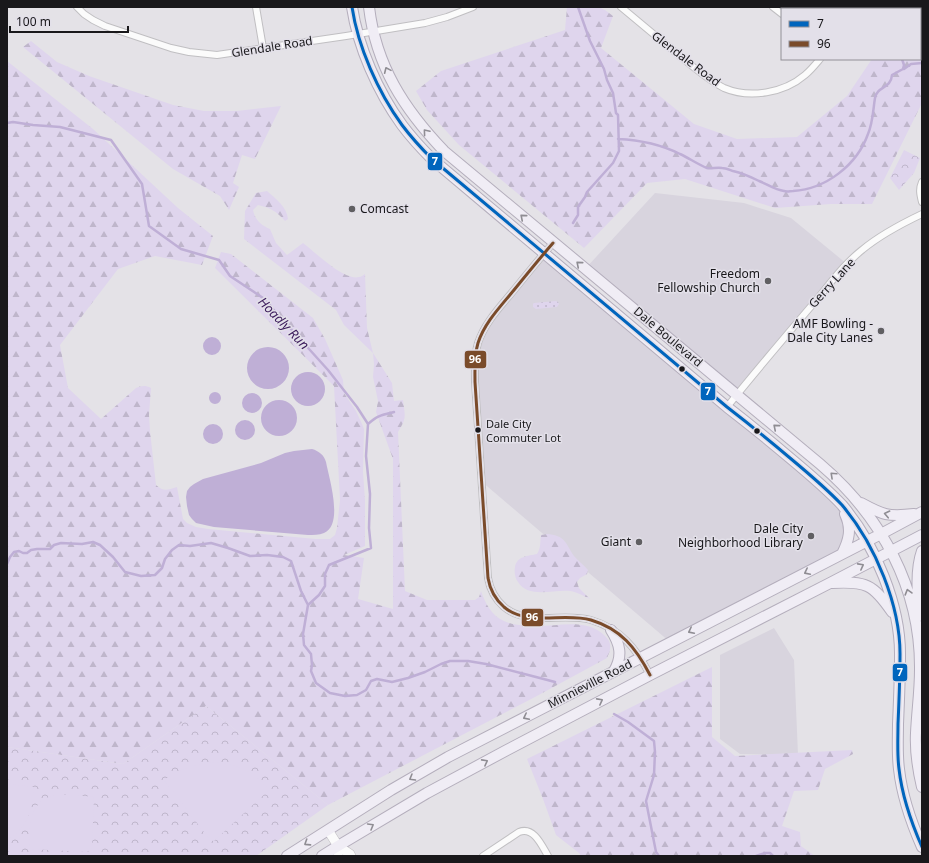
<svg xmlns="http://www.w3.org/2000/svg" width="929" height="863" viewBox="0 0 929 863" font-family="'Noto Sans',sans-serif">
	<defs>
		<pattern id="grass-dots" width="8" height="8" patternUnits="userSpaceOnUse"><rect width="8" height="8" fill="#dfd5ed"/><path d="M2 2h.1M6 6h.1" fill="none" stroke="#bfb6cb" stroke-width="1.8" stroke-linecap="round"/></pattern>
		<pattern id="forest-firs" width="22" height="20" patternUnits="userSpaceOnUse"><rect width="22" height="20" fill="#dfd5ed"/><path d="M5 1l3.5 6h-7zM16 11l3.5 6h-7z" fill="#bfb6cb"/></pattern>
		<pattern id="park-crowns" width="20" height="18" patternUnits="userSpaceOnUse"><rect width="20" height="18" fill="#dfd5ed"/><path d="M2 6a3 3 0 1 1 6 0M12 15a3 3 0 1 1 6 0" fill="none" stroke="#bfb6cb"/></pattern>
	</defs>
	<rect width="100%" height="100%" fill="#e4e2e7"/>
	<path fill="#d8d4de" d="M655 193 744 203 791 218 847 264 737 395 585 269Z
		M544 254 831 494 848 523 842 554 670 642 481 481 474 364 478 342 488 323Z
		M774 628 794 660 798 755 740 754 720 739V655Z"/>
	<path fill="url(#grass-dots)" d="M556 301 558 302 559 304 557 307 536 309 533 307V304L534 303Z"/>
	<path fill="url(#forest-firs)" d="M567 7H598L605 10 613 16 601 48 694 124 737 139 797 137 847 96 872 59H920V9H904L906 7H922V103L872 204H831L775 208 685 179 647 183 584 248 459 145 427 110 416 91 441 71 565 30Z
		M31 41 57 62 89 76 173 105 204 111H237L281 106 255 159 242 155 233 183 239 187 229 210 220 196 173 169 23 47Z
		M7 61 93 129 178 208 213 236 202 265 155 256 118 269 60 345 68 388 101 419 136 388C141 386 145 385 151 388L149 415 150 431 156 485C164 492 167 490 177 487L183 519 187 523 196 527 208 529 316 539H330L335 535 337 528 340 500 334 386 215 268 221 252 231 254 313 318 325 339 343 380 344 393 356 411 362 424 364 429 363 472 365 500V546L344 555 364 558 358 599 393 609V459L376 412 378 401 373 377 374 364 373 353 344 325 336 310 244 239 245 211 256 193 267 191C276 199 287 207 288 219L285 221C276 211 271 208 258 205L253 210C255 220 261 225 270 229L276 243 287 255 303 243C315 252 344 281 359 277 361 277 363 275 365 274L367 328 373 353 392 383 394 401 403 400C405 416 407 418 398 432L405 591 427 600H475L479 597 481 591C485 603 492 616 504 621 515 626 527 626 538 626 559 626 588 618 605 636 609 640 611 643 610 649 610 652 608 655 607 658L535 697 328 805 206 706 123 764 7 747Z
		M548 534C566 536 565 543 574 556 578 561 584 565 588 570L587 574 580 578 577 582 579 588 590 599C584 596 577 592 570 591 555 589 528 599 518 582 515 578 514 572 515 567 517 556 528 556 537 554 541 548 540 542 541 535Z
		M712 667V737L735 756 852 750 853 754 825 769 818 790 794 791 782 826 800 832 801 846 815 856H581L579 853 556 835 543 799 527 759Z"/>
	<path fill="url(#park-crowns)" d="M904 150 920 158 914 173 899 190 890 178Z
		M206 706 328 805 256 856H7V747L123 764Z"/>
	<path fill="#dfd5ed" d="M208 762C235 763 252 769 269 790L214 841 210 840 164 780C180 769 190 766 208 762Z
		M7 784 34 787C33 808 27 830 7 840Z
		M56 795H75L94 797 92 848 87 852 29 849C30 832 28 806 47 798 50 796 53 796 56 795Z"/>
	<path fill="#bfafd6" d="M203 346a9 9 0 1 1 18 0a9 9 0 1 1-18 0Z
		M247 368a21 21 0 1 1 42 0a21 21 0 1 1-42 0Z
		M291 389a17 17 0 1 1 34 0a17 17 0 1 1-34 0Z
		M209 398a6 6 0 1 1 12 0a6 6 0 1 1-12 0Z
		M242 403a10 10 0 1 1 20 0a10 10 0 1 1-20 0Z
		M261 418a18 18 0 1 1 36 0a18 18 0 1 1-36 0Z
		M235 430a10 10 0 1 1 20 0a10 10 0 1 1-20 0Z
		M203 434a10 10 0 1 1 20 0a10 10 0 1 1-20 0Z
		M312 449C319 451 324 455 326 462 329 478 344 525 324 533 319 535 313 535 308 535L214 527 196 523 192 519 189 515 187 506 186 497 187 491 190 487 194 484 203 479 261 463 285 453 294 451Z"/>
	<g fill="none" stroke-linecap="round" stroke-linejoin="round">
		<path stroke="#bfafd6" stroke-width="2.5" d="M920 35 922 27
			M904 69 911 64 922 63
			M7 123 13 122 33 125 60 127 111 140 142 184 149 226 181 249 219 260 230 276 263 298 328 370 357 407 368 424 366 456 370 494 369 528 371 548 329 565 325 574V586L319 595 308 605
			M618 139C640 140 660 144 680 154 689 158 697 164 707 168 711 169 717 167 722 168 725 168 730 170 733 171 742 173 751 177 759 181 767 184 775 190 784 191 787 192 790 191 793 191 826 189 857 165 868 134 873 122 873 110 875 98 877 86 891 89 892 75L903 69 904 65 902 59
			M573 223 578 215V207L585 197 587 192 613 163 619 151 618 115 616 113 613 93 607 80 604 69 590 41 578 7
			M368 424C378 415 382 415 394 412
			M7 564 10 557 14 552 19 551 23 553H27L31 550 37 549H50L54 545 61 543 82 544 93 542 100 545 113 557 125 572 141 576 155 575 162 568 165 559 172 550 179 545 190 546 211 543 228 548 250 556 267 555 283 557 291 561 301 591 308 605 303 634 304 645 311 654 312 665 311 671 316 683 330 693 345 696 357 695 366 690 371 681 377 679 392 682 408 678 425 672 441 664 450 661H468L486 664 536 677 555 682
			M614 714 628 722 654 741 655 752 654 775 646 801 656 852 659 856
			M756 856 765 853H770L773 856"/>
		<g stroke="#c0bfc2" stroke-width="8">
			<path id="street" d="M77 7 84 14 93 20 105 26 171 48 189 52 217 55 346 36 425 23 447 17 473 7
				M256 7 263 48
				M621 7C639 22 657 37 675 52 690 64 706 79 724 88 750 99 784 93 805 75 811 70 815 65 820 59
				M773 7 782 14
				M857 9 858 7
				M922 182C919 189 920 194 922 202
				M553 243C540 258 527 274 514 290 501 306 485 322 478 343 474 356 475 369 475 382L488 578C490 590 495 599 504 607 528 627 563 612 591 620 621 629 636 648 650 675
				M727 407C755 372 784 338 813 304 829 285 843 265 862 250 880 235 901 224 922 214
				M483 856 519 832C534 826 542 846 548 856"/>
		</g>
		<g stroke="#c0bfc2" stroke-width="10">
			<path id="secondary" d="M328 830 338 846 350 854 351 856
				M338 856V846"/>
		</g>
		<g stroke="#b4aebc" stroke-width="12">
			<path id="primary" d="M352 7C358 47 378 92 402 125 411 137 421 148 432 159L727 407C749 424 770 441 790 458 808 473 826 488 842 505 875 544 901 606 900 657 900 679 899 701 898 724 898 739 897 754 899 769 902 796 911 822 922 847
				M369 7C376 66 404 109 444 151L820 464C881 516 921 588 920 670 920 691 917 712 916 733 915 752 918 770 922 787
				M861 503C883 515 888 517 914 514
				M842 554C849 540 852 529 845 514
				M832 583C866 581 873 584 892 612
				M919 616C919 609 918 603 918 596 917 582 917 565 922 551
				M611 630C620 644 623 656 614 671
				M287 856 391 790 448 757 881 534 922 512
				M322 856 338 846 427 793 507 750 650 675 830 583 922 535"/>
		</g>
		<use href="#street" stroke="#fbfbfb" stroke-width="6"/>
		<use href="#secondary" stroke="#fbfbfb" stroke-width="9"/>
		<use href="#primary" stroke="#f0edf5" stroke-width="10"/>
		<g stroke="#e3e0e9" stroke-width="6">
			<path id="bus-1" d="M352 7C358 47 378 92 402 125 411 137 421 148 432 159L727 407C749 424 770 441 790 458 808 473 826 488 842 505 875 544 901 606 900 657 900 679 899 701 898 724 898 739 897 754 899 769 902 796 911 822 922 847"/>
		</g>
		<g stroke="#e3e0e9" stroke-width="6">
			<path id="bus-2" d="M553 243C540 258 527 274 514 290 501 306 485 322 478 343 474 356 475 369 475 382L488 578C490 590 495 599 504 607 528 627 563 612 591 620 621 629 636 648 650 675"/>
		</g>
		<use href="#bus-1" stroke="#0065bd" stroke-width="3"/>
		<use href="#bus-2" stroke="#7a4b2a" stroke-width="3"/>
	</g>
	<defs><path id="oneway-chevron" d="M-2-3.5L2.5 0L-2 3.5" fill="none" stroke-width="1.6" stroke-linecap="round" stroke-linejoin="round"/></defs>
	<g stroke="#8f8d93">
		<use href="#oneway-chevron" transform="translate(387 70) rotate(-114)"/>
		<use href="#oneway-chevron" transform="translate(426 132) rotate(-130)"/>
		<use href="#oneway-chevron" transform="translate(523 217) rotate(-140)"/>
		<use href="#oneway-chevron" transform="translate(579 264) rotate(-140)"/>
		<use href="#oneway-chevron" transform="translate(776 427) rotate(-140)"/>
		<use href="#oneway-chevron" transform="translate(833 475) rotate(-137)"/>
		<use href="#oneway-chevron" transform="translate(887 514) rotate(-168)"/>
		<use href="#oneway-chevron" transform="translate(861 566) rotate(-28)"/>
		<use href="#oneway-chevron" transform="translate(807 572) rotate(153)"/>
		<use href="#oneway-chevron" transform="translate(908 592) rotate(-106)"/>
		<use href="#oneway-chevron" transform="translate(691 631) rotate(153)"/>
		<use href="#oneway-chevron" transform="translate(600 701) rotate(-28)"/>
		<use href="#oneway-chevron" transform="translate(526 717) rotate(153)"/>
		<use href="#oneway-chevron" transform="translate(485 762) rotate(-28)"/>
		<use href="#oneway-chevron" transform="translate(412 778) rotate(150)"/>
		<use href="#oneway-chevron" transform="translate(371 826) rotate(-30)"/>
		<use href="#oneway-chevron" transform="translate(307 843) rotate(147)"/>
	</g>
	<g fill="#605f62" stroke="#e3e0e9" stroke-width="1.5">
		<circle cx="352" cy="209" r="4"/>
		<circle cx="768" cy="281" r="4"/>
		<circle cx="881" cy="331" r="4"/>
		<circle cx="811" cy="536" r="4"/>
		<circle cx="639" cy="542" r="4"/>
	</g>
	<g fill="#19181b" stroke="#e3e0e9" stroke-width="1.5">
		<circle cx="682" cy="369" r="3.5"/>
		<circle cx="478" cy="430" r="3.5"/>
		<circle cx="757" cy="431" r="3.5"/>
	</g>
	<g text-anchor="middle" stroke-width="3" stroke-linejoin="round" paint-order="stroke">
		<g font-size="11" fill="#19181b" stroke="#e3e0e9" text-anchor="start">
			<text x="486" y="428">Dale City<tspan x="486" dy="14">Commuter Lot</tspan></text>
		</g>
		<g font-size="12" fill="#19181b" stroke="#e3e0e9">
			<text transform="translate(272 47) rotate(-9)" y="4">Glendale Road</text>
			<text transform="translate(686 59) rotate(37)" y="4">Glendale Road</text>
			<text transform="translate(832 283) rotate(-48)" y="4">Gerry Lane</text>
			<text transform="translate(668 337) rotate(40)" y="4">Dale Boulevard</text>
			<text transform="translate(590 684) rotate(-27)" y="4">Minnieville Road</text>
		</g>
		<g font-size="12" fill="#19181b" stroke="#e3e0e9" text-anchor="end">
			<text x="360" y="213" text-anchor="start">Comcast</text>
			<text x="760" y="278">Freedom<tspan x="760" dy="14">Fellowship Church</tspan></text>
			<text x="873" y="328">AMF Bowling -<tspan x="873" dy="14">Dale City Lanes</tspan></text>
			<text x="803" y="533">Dale City<tspan x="803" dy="14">Neighborhood Library</tspan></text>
			<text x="631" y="546">Giant</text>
		</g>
		<g font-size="13" font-style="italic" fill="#3b1b5b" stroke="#e3e0e9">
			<text transform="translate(284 323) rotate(46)" y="5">Hoadly Run</text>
		</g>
	</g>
	<g stroke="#e3e0e9" stroke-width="1.5">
		<rect x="427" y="152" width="16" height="19" rx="4" fill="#0065bd"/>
		<rect x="464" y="350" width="23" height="19" rx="4" fill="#7a4b2a"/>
		<rect x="700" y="382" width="16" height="19" rx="4" fill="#0065bd"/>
		<rect x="521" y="608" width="23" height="19" rx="4" fill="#7a4b2a"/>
		<rect x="892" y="663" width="16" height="19" rx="4" fill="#0065bd"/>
	</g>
	<g font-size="11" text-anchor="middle" font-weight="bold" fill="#fff">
		<text x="435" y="165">7</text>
		<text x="475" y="363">96</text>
		<text x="708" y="395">7</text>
		<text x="532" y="621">96</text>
		<text x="900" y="676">7</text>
	</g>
	<rect width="929" height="863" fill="none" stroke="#19181b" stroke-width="16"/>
	<rect x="781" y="8" width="140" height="52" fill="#e3e0e9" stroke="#929097"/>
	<rect x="789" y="21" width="20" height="6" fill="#0065bd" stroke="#929097"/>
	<text x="817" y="28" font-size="12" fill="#19181b">7</text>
	<rect x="789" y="41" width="20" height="6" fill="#7a4b2a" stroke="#929097"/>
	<text x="817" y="48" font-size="12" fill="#19181b">96</text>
	<path d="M10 26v6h118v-6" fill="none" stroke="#19181b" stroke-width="2"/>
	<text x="16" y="26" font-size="12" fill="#19181b" stroke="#e3e0e9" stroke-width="3" paint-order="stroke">100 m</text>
</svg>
